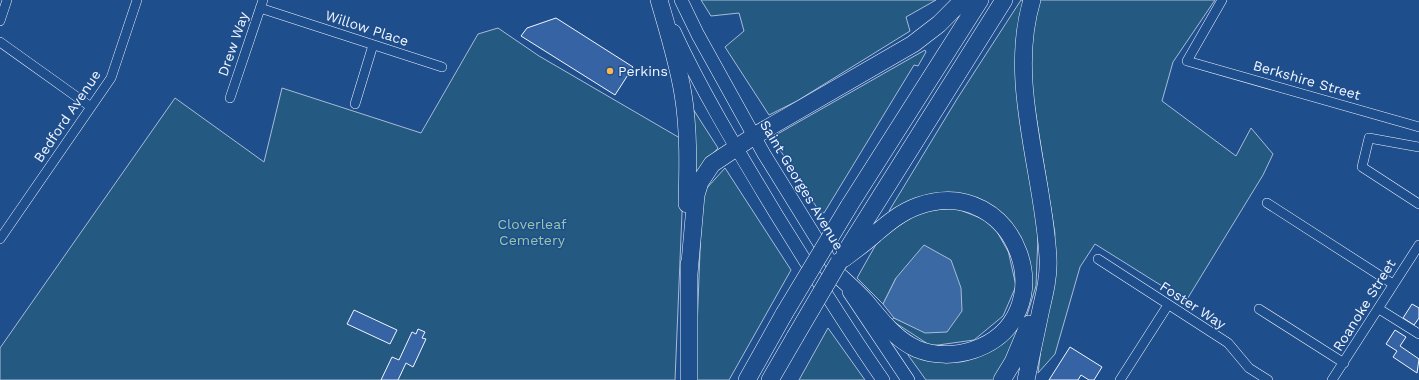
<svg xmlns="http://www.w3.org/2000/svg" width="1419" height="380" viewBox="0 0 1419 380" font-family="'Work Sans',sans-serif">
	<rect width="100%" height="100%" fill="#1f4e8c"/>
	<path fill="#245a82" stroke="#a8bbd7" d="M701 0H936L906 17 910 31 797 101 769 115 725 47 744 31 739 13 711 16Z
		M1021 0H1028L1038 236 1036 286 1024 325 994 380H926L908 355 910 352 976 355 1028 287 981 203 891 213 889 211 957 99Z
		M1039 0H1215L1173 62 1162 101 1236 156 1251 128 1273 154 1263 175 1186 301 1095 244 1080 267 1055 354 1038 373 1055 234 1029 72 1032 20Z
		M498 28 539 56 685 141 675 380H0V348L175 98 264 162 282 88 421 133 478 34Z
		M925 50 926 52 918 66 914 65 824 213 819 211 775 142 774 136Z
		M693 109 718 148 693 177Z
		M725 168 791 270 729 380H695L702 200 706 189Z
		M955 208 988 221 1006 241 1016 286 1003 316 974 340 931 346 891 320 894 318 925 332 896 278 883 304 857 278 879 239 921 211Z
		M828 328 865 380H799Z"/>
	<path fill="#3b69a3" stroke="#a8bbd7" d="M924 245 951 260 961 288 962 311 947 332 925 333 894 318 883 304 896 278Z"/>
	<path fill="#3563a3" stroke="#f2f6ff" d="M556 18 633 67 615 95 521 36 527 28Z
		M1412 304 1419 308V318L1414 325 1403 318Z
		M354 310 397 330 390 344 347 324Z
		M418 329 425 332 422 338 426 339 413 367 406 363 398 380H381L392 357 399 360 412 332 416 334Z
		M1395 330 1406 337 1400 346 1419 359 1417 373 1393 357 1397 351 1386 344Z
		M1070 347 1102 367 1094 380H1089L1081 375 1078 380H1049Z"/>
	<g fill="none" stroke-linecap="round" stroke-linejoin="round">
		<g stroke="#f2f6ff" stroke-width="10">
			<path id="street" d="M1222 0 1187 61 1419 127
				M260 8 442 67
				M0 21 7 0
				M0 42 91 107
				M230 98 263 0
				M355 104 373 45
				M1419 147 1369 138 1362 167 1419 204
				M1267 203 1393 284
				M0 239 111 78 137 0
				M1098 259 1228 343 1249 368 1268 380
				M1259 309 1344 363
				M1379 309 1419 334
				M1120 380 1168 305
				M1332 380 1419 245"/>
		</g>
		<g stroke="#f2f6ff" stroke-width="14">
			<path id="secondary" d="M681 0 698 35 764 154 839 275
				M674 31C703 94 740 154 776 214 811 270 845 326 883 380
				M849 292 908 380"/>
		</g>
		<g stroke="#f2f6ff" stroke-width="18">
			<path id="highway" d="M659 0C668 31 678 63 683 94 689 130 688 168 687 204
				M849 206 980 0
				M845 253 1004 0
				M689 264V380
				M689 274 696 195 700 182 712 164 754 136 913 44 939 24 963 0
				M838 275C848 284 858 293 866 302 882 321 895 339 917 349 934 356 955 356 973 350 1068 318 1018 171 918 206 901 212 888 223 875 234 864 244 851 253 839 262
				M747 380 784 314
				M770 380 795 337
				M1002 380 1013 362 1029 324
				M1026 380C1031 356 1036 333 1041 309 1045 292 1049 275 1048 258 1044 174 1007 82 1032 0"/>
		</g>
		<use href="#street" stroke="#1f4e8c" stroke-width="9"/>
		<use href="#secondary" stroke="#1f4e8c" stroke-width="13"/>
		<use href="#highway" stroke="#1f4e8c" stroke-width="17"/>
		<g stroke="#f2f6ff" stroke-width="18" stroke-linecap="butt">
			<path id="highway-bridge" d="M784 314 849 206
				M795 337 839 262"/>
		</g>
		<use href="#highway-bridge" stroke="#1f4e8c" stroke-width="17"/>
	</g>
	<circle fill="#ffb74d" stroke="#1f4e8c" stroke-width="1.5" cx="610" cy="71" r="4"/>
	<g text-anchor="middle" stroke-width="3" stroke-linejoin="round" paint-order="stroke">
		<g font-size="14" fill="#f2f6ff" stroke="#1f4e8c">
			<text transform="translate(367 28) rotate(18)" y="5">Willow Place</text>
			<text transform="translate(233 44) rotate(-71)" y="5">Drew Way</text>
			<text transform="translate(1307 80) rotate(16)" y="5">Berkshire Street</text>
			<text transform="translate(67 116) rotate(-56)" y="5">Bedford Avenue</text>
			<text transform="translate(802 185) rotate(59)" y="5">Saint Georges Avenue</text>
			<text transform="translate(1193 305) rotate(33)" y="5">Foster Way</text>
			<text transform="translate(1364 305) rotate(-58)" y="5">Roanoke Street</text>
		</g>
		<g font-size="14" fill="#f2f6ff" stroke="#1f4e8c" text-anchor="start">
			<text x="618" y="76">Perkins</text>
		</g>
		<g font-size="14" fill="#97c8a6" stroke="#1f4e8c">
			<text x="532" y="229">Cloverleaf<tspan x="532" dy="16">Cemetery</tspan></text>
		</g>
	</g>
</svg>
